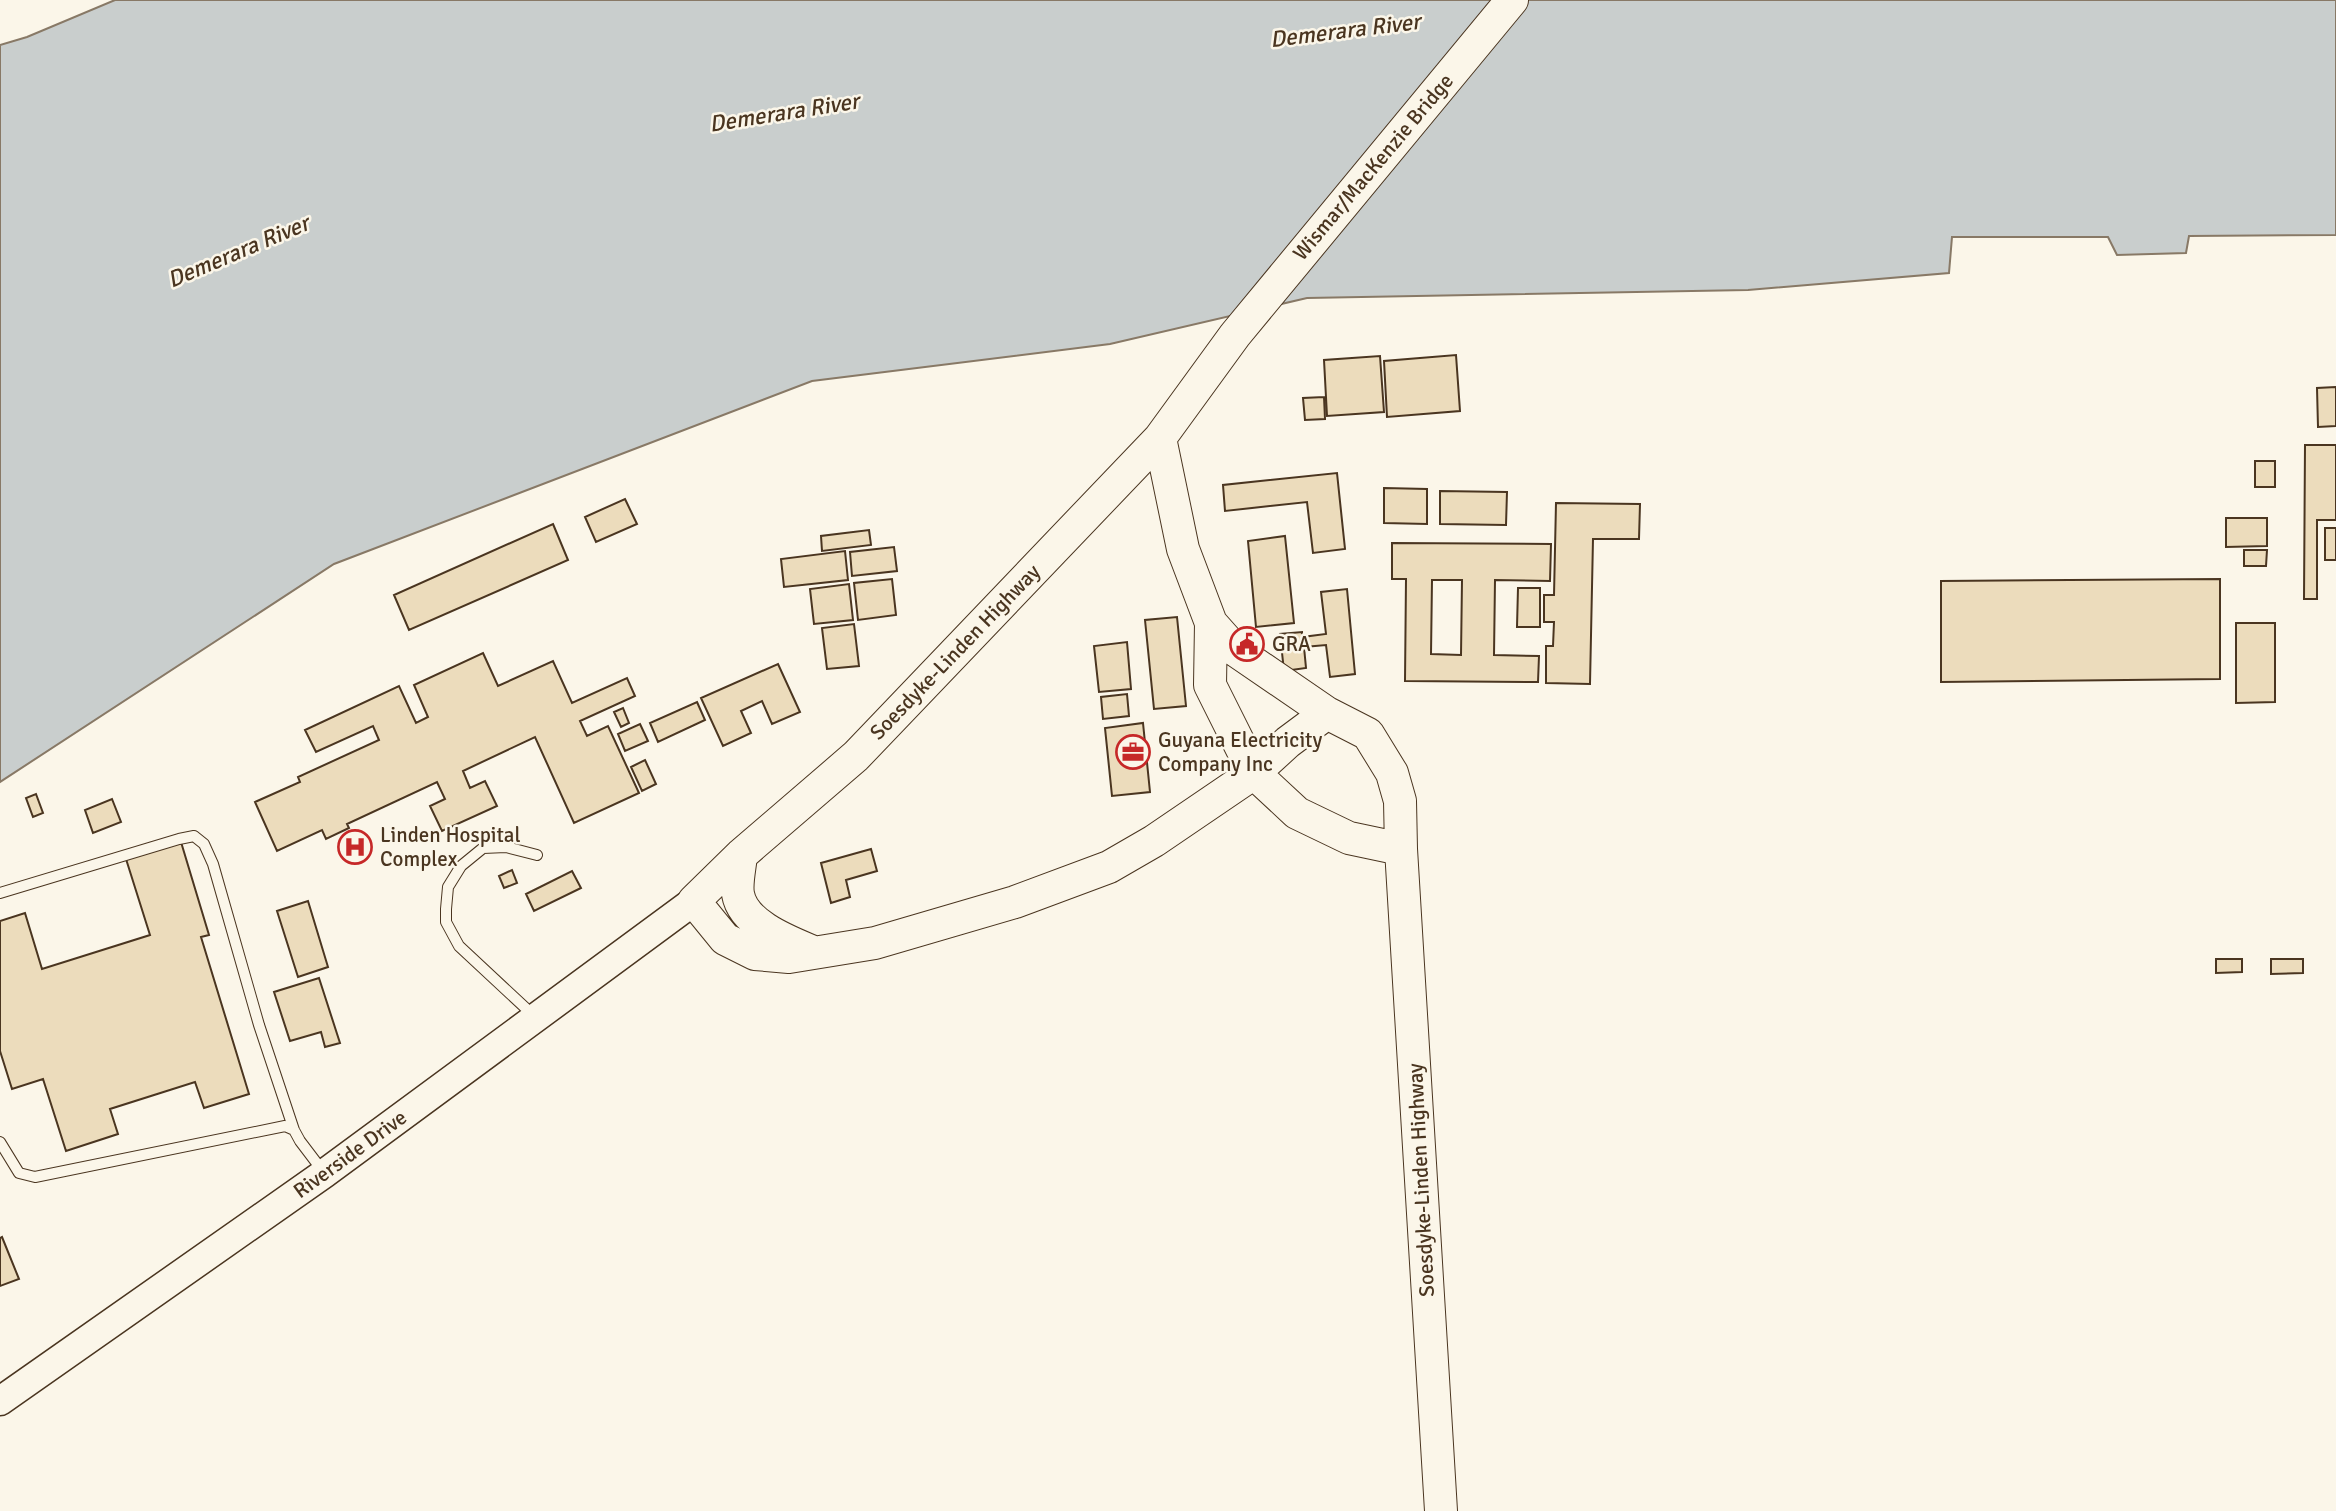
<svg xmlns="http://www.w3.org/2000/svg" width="2336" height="1511" viewBox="0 0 2336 1511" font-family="Signika,sans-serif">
	<rect width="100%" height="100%" fill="#fbf6e9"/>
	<path fill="#c9cecd" stroke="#887966" stroke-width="2" d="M115 0H2336V235L2189 236 2186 253 2117 255 2108 237H1952L1949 273 1748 290 1307 298 1110 344 812 381 334 564 0 782V45L27 37Z"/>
	<path fill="#ecdcbc" stroke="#4a3520" stroke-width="2" fill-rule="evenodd" d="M1456 355 1460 411 1387 417 1384 361Z
		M1380 356 1384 412 1327 416 1324 360Z
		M2336 387V426L2318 427 2317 388Z
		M1324 397 1325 419 1305 420 1303 398Z
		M2305 445H2336V520H2317V599H2304Z
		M2255 461H2275V487H2255Z
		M1337 473 1345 549 1313 553 1307 502 1225 511 1223 485Z
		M1384 488 1427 489V524L1384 523Z
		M1440 491 1507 492 1506 525 1440 524Z
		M625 499 637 524 596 542 585 517Z
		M1556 503 1640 504 1639 539H1593L1590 684 1546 683V646H1553L1554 622H1544V595H1554Z
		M2226 518H2267V546L2226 547Z
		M553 524 568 560 409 630 394 595Z
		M2325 528H2336V560H2325Z
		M869 530 871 545 822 551 821 536Z
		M1285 536 1294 623 1256 627 1248 541Z
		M1392 543 1551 544 1550 581 1495 580 1494 655 1539 656 1538 682 1405 681 1406 579H1392ZM1432 580H1462L1461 655 1431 654Z
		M894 547 897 571 852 576 850 552Z
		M2244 550H2267L2266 566H2244Z
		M845 551 848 580 784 587 781 559Z
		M892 579 896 615 858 620 854 583Z
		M2220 579V679L1941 682V581Z
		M849 584 853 620 814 624 810 589Z
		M1518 588H1540V627H1517Z
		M1347 589 1355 674 1330 677 1326 645 1304 647 1306 668 1284 671 1280 634 1302 632V637L1326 634 1321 592Z
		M1177 617 1186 706 1154 709 1145 620Z
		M2236 623H2275V702L2236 703Z
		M854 624 859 666 827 669 822 628Z
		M1127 642 1131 689 1099 692 1094 646Z
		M483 653 498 686 553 661 572 703 627 678 635 696 580 721 587 736 608 726 639 793 574 823 535 737 463 771 470 788 485 781 497 806 442 831 430 806 445 799 437 782 347 824 349 828 326 839 322 830 277 851 255 802 300 782 298 777 379 740 373 726 316 752 305 730 399 686 416 723 428 717 414 685Z
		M778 664 800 712 772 724 762 701 741 711 751 733 723 746 701 698Z
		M1127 694 1129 716 1103 719 1101 697Z
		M697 702 705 720 658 742 650 723Z
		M623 708 629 723 621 727 614 712Z
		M1143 723 1150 792 1112 796 1105 728Z
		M640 724 648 741 625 751 618 734Z
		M645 760 656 784 642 791 631 767Z
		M36 794 43 813 33 817 26 798Z
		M112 799 121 822 93 833 85 810Z
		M181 842 209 935 201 937 249 1094 204 1108 195 1082 110 1109 118 1134 66 1151 43 1079 12 1089 0 1051V921L25 913 42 969 150 935 126 859Z
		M871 849 877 871 846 880 850 897 831 903 821 863Z
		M512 870 517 883 504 888 499 876Z
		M572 871 581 888 534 911 526 894Z
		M308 901 328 967 298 977 277 911Z
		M2216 959H2242V972L2216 973Z
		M2271 959H2303V973L2271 974Z
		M319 978 340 1043 325 1047 321 1032 290 1041 274 992Z
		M2 1237 19 1279 0 1286V1238Z"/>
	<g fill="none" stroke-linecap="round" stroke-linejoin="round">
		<g stroke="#4a3520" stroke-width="12">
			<path id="lane" d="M0 893 179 839 194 836 204 844 213 864 259 1025 294 1130 300 1141 322 1170
				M533 1015 459 946 446 922V909L448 887 461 866 483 848 506 847 537 855
				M0 1142 19 1173 35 1177 285 1126 294 1130"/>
		</g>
		<g stroke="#4a3520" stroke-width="31">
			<path id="secondary" d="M0 1401 325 1173 694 901"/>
		</g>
		<g stroke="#4a3520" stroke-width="34">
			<path id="primary" d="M1160 438 1183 549 1211 623 1235 650 1327 713 1368 734 1392 773 1400 801 1401 849 1441 1511
				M1211 623 1210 685 1254 773 1297 813 1349 838 1401 849
				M1327 713 1288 742 1254 773 1154 841 1109 867 1015 902 875 943 789 957 755 954 725 939 694 901 741 855 856 756 1160 438 1235 335 1512 0
				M741 855C740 867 736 883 738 894 743 924 787 941 811 951"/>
		</g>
		<use href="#lane" stroke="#fbf6e9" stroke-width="10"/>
		<use href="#secondary" stroke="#fbf6e9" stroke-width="28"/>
		<use href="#primary" stroke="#fbf6e9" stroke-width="32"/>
	</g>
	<defs>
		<g id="civic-ring" transform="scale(1.75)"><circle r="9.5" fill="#fbf6e9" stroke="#c62828" stroke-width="1.5"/><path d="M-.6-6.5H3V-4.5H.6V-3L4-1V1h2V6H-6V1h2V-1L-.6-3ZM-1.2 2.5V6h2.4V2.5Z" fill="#c62828"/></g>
		<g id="office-ring" transform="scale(1.75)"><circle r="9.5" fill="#fbf6e9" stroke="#c62828" stroke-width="1.5"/><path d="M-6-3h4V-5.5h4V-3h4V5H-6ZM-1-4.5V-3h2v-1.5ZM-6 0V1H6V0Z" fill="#c62828"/></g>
		<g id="hospital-ring" transform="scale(1.75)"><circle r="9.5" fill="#fbf6e9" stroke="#c62828" stroke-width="1.5"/><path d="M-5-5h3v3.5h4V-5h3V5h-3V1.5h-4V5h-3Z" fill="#c62828"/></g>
	</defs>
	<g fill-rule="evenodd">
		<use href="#civic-ring" x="1247" y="644"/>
		<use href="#office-ring" x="1133" y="752"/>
		<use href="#hospital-ring" x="355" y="847"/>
	</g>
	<g text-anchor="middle" stroke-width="5" stroke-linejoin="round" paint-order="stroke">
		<g font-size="21" fill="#4a3520" stroke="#fbf6e9">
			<text transform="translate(1373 167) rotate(-50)" y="7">Wismar/MacKenzie Bridge</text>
			<text transform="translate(955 652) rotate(-46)" y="7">Soesdyke-Linden Highway</text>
			<text transform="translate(350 1154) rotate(-36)" y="7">Riverside Drive</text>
			<text transform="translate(1421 1180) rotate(-93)" y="7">Soesdyke-Linden Highway</text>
		</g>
		<g font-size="21" fill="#4a3520" stroke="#fbf6e9" text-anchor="start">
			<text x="1272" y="651">GRA</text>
			<text x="1158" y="747">Guyana Electricity<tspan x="1158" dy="24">Company Inc</tspan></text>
			<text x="380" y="842">Linden Hospital<tspan x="380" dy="24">Complex</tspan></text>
		</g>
		<g font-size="23" font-style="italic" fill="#4a3520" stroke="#fbf6e9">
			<text transform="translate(1345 30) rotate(-7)" y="8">Demerara River</text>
			<text transform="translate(784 112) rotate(-9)" y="8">Demerara River</text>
			<text transform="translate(238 251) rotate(-23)" y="8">Demerara River</text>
		</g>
	</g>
</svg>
